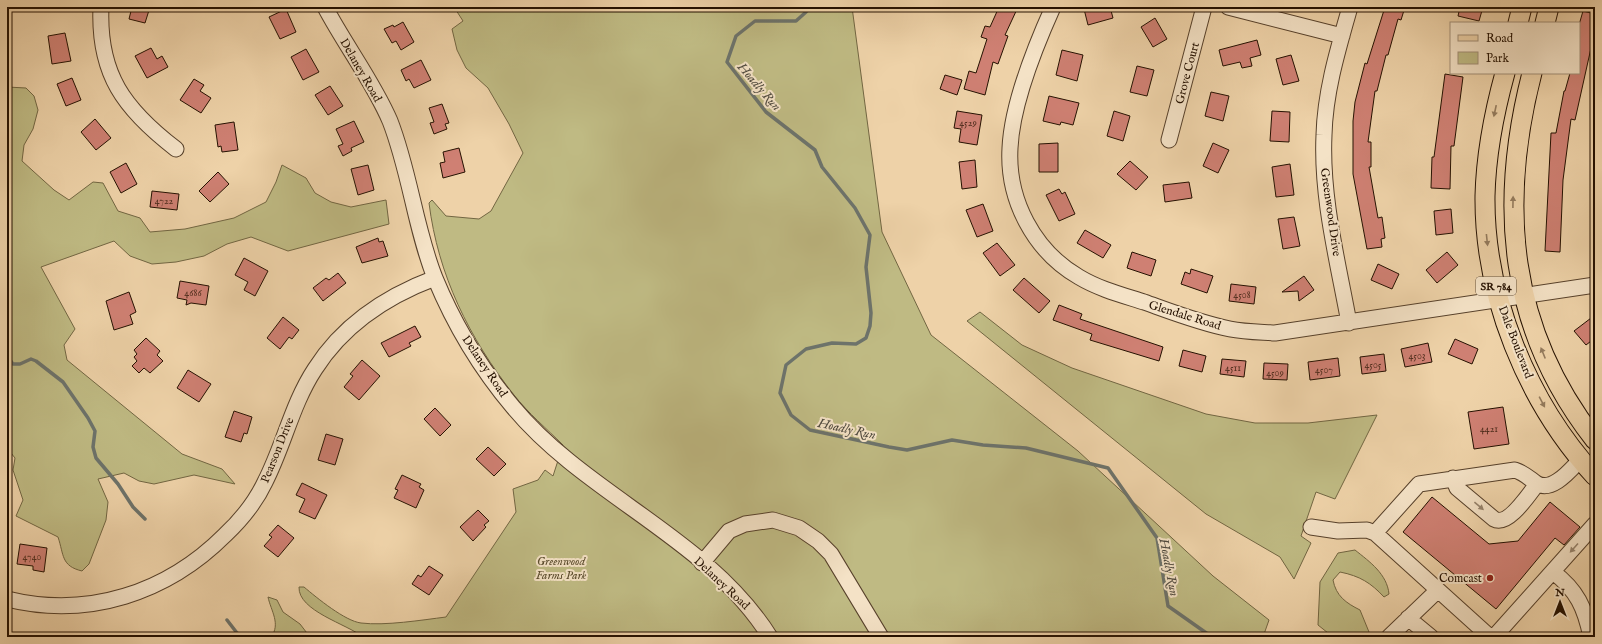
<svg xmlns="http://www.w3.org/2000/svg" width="1602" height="644" viewBox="0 0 1602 644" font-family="'IM FELL English',serif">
	<rect width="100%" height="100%" fill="#eed2a8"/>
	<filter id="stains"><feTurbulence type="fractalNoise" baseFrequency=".005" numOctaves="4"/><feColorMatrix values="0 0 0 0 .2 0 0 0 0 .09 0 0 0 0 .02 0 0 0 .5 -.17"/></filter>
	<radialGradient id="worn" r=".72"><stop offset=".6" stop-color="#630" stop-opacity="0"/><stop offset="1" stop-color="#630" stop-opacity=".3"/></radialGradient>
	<path fill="#bfba83" stroke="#726642" d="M454 7H852L882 232 931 335 1078 451 1213 576 1269 620 1263 637H363C347 624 298 611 299 587H304C317 598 345 621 361 623 385 626 422 620 446 617L516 512 513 489 538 480 545 470 553 476 563 445C547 429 528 413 514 395 469 338 438 275 429 203L432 200 446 216 479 219 491 211 523 153 509 124 488 88 466 68 457 50 452 29 463 21Z
		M7 87 26 88 34 96 38 110 33 129 24 145 22 161 54 190 69 200 93 182 103 183 118 211 140 218 150 232 185 229 234 218 266 202 276 182 282 165 306 178 315 193 331 202 351 207 386 200 389 224 288 251 251 237 227 244 204 256 176 262 152 264 130 256 114 241 41 267 75 329 64 345 67 360 182 454 222 469 235 484 194 475 154 484 139 481 124 473 98 479 108 502 106 520 89 564 82 571C61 566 64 555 58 537L16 516 23 500 13 470 15 458 7 448Z
		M980 312 1022 345 1072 368 1206 414 1255 423H1308L1377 415 1335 499 1316 492 1301 536 1311 543 1294 579 1280 557 1206 514 967 321Z
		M1355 550C1370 562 1387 574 1389 594L1384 597C1371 583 1360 576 1340 572L1333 580C1336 596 1346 603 1360 610L1369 632 1374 637H1333L1318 625 1320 582 1338 553Z
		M268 597 277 600 283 612 300 624 310 637H271C281 624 271 611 268 597Z"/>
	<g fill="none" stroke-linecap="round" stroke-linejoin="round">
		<path stroke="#6d736b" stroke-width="3.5" d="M808 7 806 12 796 21H755L736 36 727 62 766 112 815 150 822 167 855 208 870 235 866 267 871 313 870 326 866 338 856 344 832 343 806 349 786 365 780 393 791 415 810 430 889 447 907 450 952 440 983 445 1026 448 1108 468 1157 538 1168 606 1212 637
			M7 339V341
			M7 356 13 364H20L31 359 36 361 63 382 88 418 95 431 93 447 96 458 118 484 133 507 145 519
			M227 620 237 633 245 637"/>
	</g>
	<path fill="#cf8073" stroke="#251101" d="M132 7H150L145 23 129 19Z
		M999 7H1018L1005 35 1008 36 998 64 993 62 985 95 964 89 969 71 976 73 987 39 981 37 985 26 990 27Z
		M1090 7H1110L1113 18 1088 25 1084 9Z
		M1385 7H1405L1401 20 1398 19 1388 55H1386L1377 91H1375L1368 142H1371V167H1369L1378 218 1382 217 1385 238 1381 239 1382 247 1367 249 1353 174V121L1355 102 1365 63 1367 64Z
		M1460 7H1483L1479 21 1458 16Z
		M286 9 296 32 280 39 269 17Z
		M1583 11 1595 14V30L1575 120 1571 119 1563 180 1560 252 1545 251 1551 133H1556L1564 91H1565L1570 73H1579V25Z
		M1155 18 1167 39 1153 47 1141 27Z
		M403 22 414 42 401 50 396 41 392 43 384 29 393 25 394 27Z
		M65 33 71 61 52 64 48 36Z
		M1257 40 1261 55 1250 58 1252 66 1242 68 1240 62 1223 66 1219 50Z
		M151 48 157 59 162 56 168 67 147 78 135 56Z
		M306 49 319 72 303 80 291 57Z
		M1062 50 1083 55 1077 81 1056 75Z
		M1291 55 1299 81 1283 85 1276 59Z
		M421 60 431 80 414 88 409 79 406 81 401 70Z
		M1137 66 1154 70 1147 96 1130 92Z
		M1445 74 1463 77 1454 146H1451L1450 189 1431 188 1432 157H1434Z
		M945 75 962 80 957 95 940 89Z
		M72 78 81 100 66 106 57 84Z
		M194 79 204 85 200 91 211 98 201 113 180 100Z
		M330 86 343 106 328 115 315 95Z
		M1211 92 1229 96 1223 121 1205 116Z
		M1049 96 1079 103 1073 125 1061 122 1060 125 1043 121Z
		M442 104 449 123 445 124 447 129 434 134 430 123 434 122 429 108Z
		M957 111 982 115 977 145 959 142 961 129 954 128Z
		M1114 111 1130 116 1123 141 1107 136Z
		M1272 111 1290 112 1289 142 1270 141Z
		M95 119 111 138 96 150 81 132Z
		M354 121 364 142 351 148 352 151 343 156 338 146 343 144 336 129Z
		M234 122 238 150 222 152 221 146 218 147 215 125Z
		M1058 143V172H1039V144Z
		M1213 143 1229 150 1218 173 1203 166Z
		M459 148 465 172 443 178 440 163 445 162 443 152Z
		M975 160 977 187 962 189 959 162Z
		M1130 161 1148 177 1136 190 1117 174Z
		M126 163 137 184 121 193 110 172Z
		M1290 164 1294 195 1276 197 1272 167Z
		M368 165 374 190 358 195 351 169Z
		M218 172 229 184 210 202 199 191Z
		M1189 182 1192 198 1165 202 1163 185Z
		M1059 189 1062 194 1065 192 1075 214 1059 221 1046 195Z
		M152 191 179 194 177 210 150 207Z
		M983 204 993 231 977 237 966 210Z
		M1451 209 1453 233 1436 235 1434 211Z
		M1294 217 1300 246 1283 249 1278 219Z
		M1085 230 1111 245 1103 258 1077 243Z
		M378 238 379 242 383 241 388 256 362 263 356 247Z
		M997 243 1015 265 1000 276 983 253Z
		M1132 252 1156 260 1151 276 1127 268Z
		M1447 252 1458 265 1437 283 1426 270Z
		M244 258 268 271 255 296 244 290 248 282 235 275Z
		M1378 264 1399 274 1392 289 1371 280Z
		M1191 269 1213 276 1207 293 1181 284 1185 272 1190 274Z
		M338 273 346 283 323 301 313 288 326 278 329 280Z
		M1304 276 1314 290 1299 301 1298 291 1282 292Z
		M1024 278 1050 301 1039 313 1013 290Z
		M180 281 209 286 206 305 191 303 186 305 187 300 177 298Z
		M1231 284 1256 287 1254 304 1229 301Z
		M129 292 136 312 130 315 133 324 114 330 106 301Z
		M1059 305 1082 314 1080 319 1163 347 1159 361 1090 340 1092 334 1053 320Z
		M1595 315V338L1586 345 1574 331Z
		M283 317 299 330 292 339 289 337 280 349 267 338Z
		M415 326 421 337 409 343 411 346 389 357 381 343Z
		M146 338 160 351 157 355 163 361 150 373 144 368 139 373 132 366 137 361 134 357 137 354 134 350Z
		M1455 339 1478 349 1472 364 1448 354Z
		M1428 343 1432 362 1405 367 1401 349Z
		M1183 350 1206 356 1202 372 1179 366Z
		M1384 354 1386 371 1362 374 1360 357Z
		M1338 358 1340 376 1310 380 1308 362Z
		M1222 359 1246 361 1244 377 1220 374Z
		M362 360 380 376 359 400 344 387 353 376 350 374Z
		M1264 363 1288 364 1287 380 1263 379Z
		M188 370 211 384 199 402 177 388Z
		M1503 407 1509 444 1474 449 1468 412Z
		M435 408 451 425 440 436 424 419Z
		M234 411 252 417 247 434 244 433 241 442 225 437Z
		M326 434 343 439 335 465 318 460Z
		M488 447 506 464 494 476 476 459Z
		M402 475 421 484 419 487 424 490 416 508 394 498 398 490 395 489Z
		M302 483 327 495 315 519 299 512 305 499 296 495Z
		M1432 497 1489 544 1518 541 1550 502 1580 527 1564 545 1555 538 1496 609 1403 532Z
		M478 510 489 521 484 525 486 527 473 541 460 527Z
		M278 525 294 538 278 557 264 546 272 537 269 535Z
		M20 544 47 548 44 572 33 570V566L17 564Z
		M429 566 443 575 429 595 412 584 418 575 421 577Z"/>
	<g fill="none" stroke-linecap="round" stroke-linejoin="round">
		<g stroke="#57412b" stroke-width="17">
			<path id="minor" d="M101 7C98 74 124 109 176 149
				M325 7C345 45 374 83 390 121 410 172 415 228 435 278 454 324 481 369 513 407 587 496 708 538 770 637
				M1053 7C1035 47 1012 104 1010 148 1007 200 1034 251 1079 277 1099 289 1122 295 1144 302 1172 312 1200 323 1230 329 1245 332 1260 332 1275 333L1595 285
				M1228 7 1342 36
				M1169 140 1204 7
				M1349 323C1338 262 1321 198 1324 135 1325 92 1338 49 1350 7
				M1453 478 1457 488 1494 519C1508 527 1529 494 1537 484
				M1311 527 1338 531 1367 530 1375 533
				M702 563 729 531 745 524 773 520 799 528 818 541 831 554 881 637
				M1553 572C1577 590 1585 608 1591 637
				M7 599C88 619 167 593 225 535 241 520 256 501 265 482 284 445 292 404 315 369 343 325 387 296 435 278
				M1408 618 1431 637
				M1389 637 1438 590
				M1490 637 1375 533 1419 484 1515 470C1524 473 1529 478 1536 483 1552 494 1572 468 1581 459
				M1494 637 1595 524"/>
		</g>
		<g stroke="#251101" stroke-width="21">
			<path id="major" d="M1518 23 1522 7
				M1545 23 1549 7
				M1505 73C1494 113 1486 154 1485 196 1484 296 1527 402 1595 476
				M1532 73C1498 205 1508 329 1595 440"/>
		</g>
		<use href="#minor" stroke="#f4e2c6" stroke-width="15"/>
		<use href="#major" stroke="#eed2a8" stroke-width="19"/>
	</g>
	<defs><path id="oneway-solid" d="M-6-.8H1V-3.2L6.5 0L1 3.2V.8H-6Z"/></defs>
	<g fill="#947b5d">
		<use href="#oneway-solid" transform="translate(1495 111) rotate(102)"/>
		<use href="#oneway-solid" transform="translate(1513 202) rotate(-89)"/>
		<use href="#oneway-solid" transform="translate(1487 240) rotate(84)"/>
		<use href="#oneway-solid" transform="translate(1543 353) rotate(-112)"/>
		<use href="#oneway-solid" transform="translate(1542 402) rotate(62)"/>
	</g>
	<g fill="#97846d">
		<use href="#oneway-solid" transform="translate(1479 506) rotate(40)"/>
		<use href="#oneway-solid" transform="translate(1574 548) rotate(132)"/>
	</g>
	<circle fill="#8f2418" stroke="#f4e2c6" stroke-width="1.5" cx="1490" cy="578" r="4"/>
	<g text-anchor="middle" stroke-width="4" stroke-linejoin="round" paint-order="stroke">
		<g font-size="10" fill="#502d1e">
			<text x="968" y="126">4529</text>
			<text x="164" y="204">4722</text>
			<text x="193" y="296">4686</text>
			<text x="1242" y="298">4508</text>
			<text x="1417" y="359">4503</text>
			<text x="1373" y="368">4505</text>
			<text x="1233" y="371">4511</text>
			<text x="1324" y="373">4507</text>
			<text x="1275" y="376">4509</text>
			<text x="1489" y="432">4421</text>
			<text x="32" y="560">4740</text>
		</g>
		<rect fill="#f4e2c6" stroke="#63503c" stroke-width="1" x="1476" y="277" width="40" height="18" rx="3"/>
		<g font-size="11" font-weight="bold" fill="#251101">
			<text x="1496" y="290">SR 784</text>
		</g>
		<g font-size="12" fill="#251101" stroke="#f4e2c6">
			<text transform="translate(361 70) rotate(60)" y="4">Delaney Road</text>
			<text transform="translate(1187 73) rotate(-75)" y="4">Grove Court</text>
			<text transform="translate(1331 212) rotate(82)" y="4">Greenwood Drive</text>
			<text transform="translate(1185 315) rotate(17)" y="4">Glendale Road</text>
			<text transform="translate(1516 342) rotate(69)" y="4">Dale Boulevard</text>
			<text transform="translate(485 366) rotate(56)" y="4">Delaney Road</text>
			<text transform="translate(277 450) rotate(-68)" y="4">Pearson Drive</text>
			<text transform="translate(722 583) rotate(43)" y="4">Delaney Road</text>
		</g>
		<g font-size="12" font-style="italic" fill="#5b4c2e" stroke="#f4e2c6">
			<text x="561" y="565">Greenwood<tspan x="561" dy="14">Farms Park</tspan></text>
		</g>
		<g font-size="12" fill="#251101" stroke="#f4e2c6" text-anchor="end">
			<text x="1482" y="582">Comcast</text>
		</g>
		<g font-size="13" font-style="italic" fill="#4f4a3f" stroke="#f4e2c6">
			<text transform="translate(760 86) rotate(49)" y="5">Hoadly Run</text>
			<text transform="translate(847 428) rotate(12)" y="5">Hoadly Run</text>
			<text transform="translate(1170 567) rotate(79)" y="5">Hoadly Run</text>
		</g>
	</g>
	<rect width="1602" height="644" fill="none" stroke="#eed2a8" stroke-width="24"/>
	<rect x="8" y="8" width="1586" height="628" fill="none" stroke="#251101" stroke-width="2"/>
	<rect x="12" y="12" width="1578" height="620" fill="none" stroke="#251101"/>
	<rect x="1450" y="22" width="130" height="52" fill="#f4e2c6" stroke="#a18e77"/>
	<rect x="1458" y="35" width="20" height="6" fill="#eed2a8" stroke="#a18e77"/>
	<text x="1486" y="42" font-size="12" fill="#251101">Road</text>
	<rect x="1458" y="52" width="20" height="12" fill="#bfba83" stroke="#a18e77"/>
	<text x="1486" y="62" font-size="12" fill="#251101">Park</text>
	<g transform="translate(1560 602)" stroke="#f4e2c6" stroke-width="3" paint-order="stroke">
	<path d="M0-3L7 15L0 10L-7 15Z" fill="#251101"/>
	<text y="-6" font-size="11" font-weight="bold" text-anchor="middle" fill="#251101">N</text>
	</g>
	<rect width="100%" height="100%" filter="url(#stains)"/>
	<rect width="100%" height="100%" fill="url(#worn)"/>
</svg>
